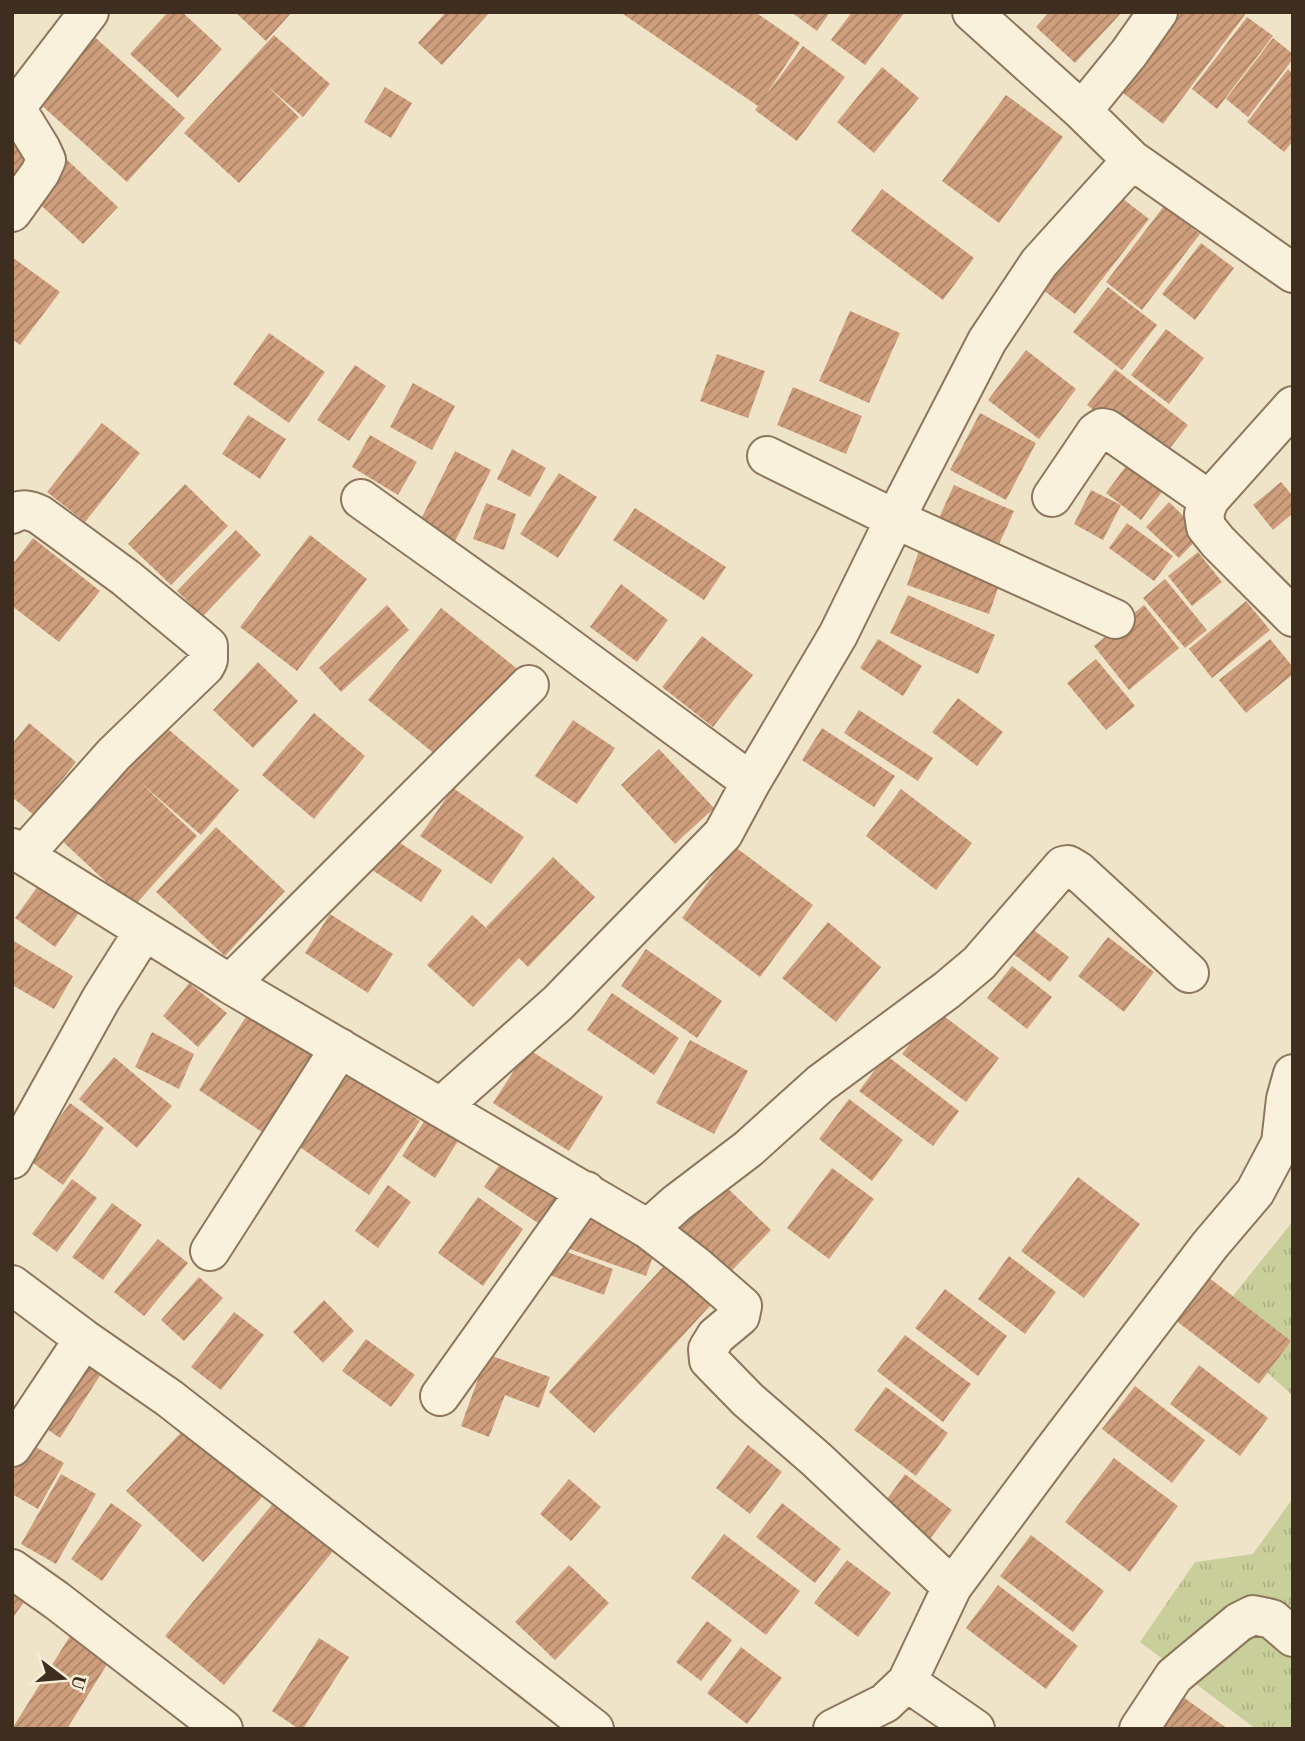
<svg xmlns="http://www.w3.org/2000/svg" width="1305" height="1741" viewBox="0 0 1305 1741" font-family="Georgia,serif">
	<defs>
		<pattern id="grass-tufts" width="24" height="20" patternUnits="userSpaceOnUse" patternTransform="scale(1.75)"><rect width="24" height="20" fill="#c9cf9b"/><path d="M3 7l-1-3M5 7V3M7 7l1-3M15 17l-1-3M17 17v-4M19 17l1-3" fill="none" stroke="#aeb285"/></pattern>
		<pattern id="building-hatch" width="6" height="6" patternUnits="userSpaceOnUse" patternTransform="scale(1.75)"><rect width="6" height="6" fill="#cf9f7d"/><path d="M-1 1l2-2M0 6l6-6M5 7l2-2" fill="none" stroke="#a98266"/></pattern>
	</defs>
	<rect width="100%" height="100%" fill="#f0e4c8"/>
	<path fill="url(#grass-tufts)" d="M1293 1221V1396L1212 1322Z
		M1293 1498V1729H1256L1140 1642 1195 1562 1253 1554Z"/>
	<path fill="url(#building-hatch)" d="M168 12H182L222 49 178 98 130 54Z
		M235 12H292L266 41Z
		M446 12H490L442 65 418 43Z
		M620 12H755L800 43 766 95 803 46 845 77 797 141 755 110 758 106Z
		M791 12H830L817 31Z
		M852 12H905L865 65 831 40Z
		M1049 12H1122L1075 63 1036 27Z
		M1164 12H1247L1163 124 1110 83Z
		M1247 17 1273 36 1217 109 1192 89Z
		M88 31 185 118 127 182 30 95Z
		M274 35 330 84 303 117 265 84 299 117 239 183 184 133Z
		M1273 38 1293 54V59L1248 117 1226 99Z
		M882 67 919 98 874 153 837 122Z
		M1288 69 1293 74V141L1284 152 1247 122Z
		M385 87 412 103 391 138 364 122Z
		M1006 95 1063 137 999 223 942 181Z
		M12 135 41 158 12 194Z
		M65 158 118 207 83 244 31 196Z
		M1109 188 1149 219 1075 314 1035 284Z
		M882 189 974 258 943 300 851 231Z
		M1164 206 1200 234 1142 310 1106 282Z
		M1201 243 1234 268 1195 320 1162 294Z
		M12 257 60 292 20 345 12 339Z
		M1108 287 1157 325 1122 370 1073 332Z
		M850 311 900 333 869 403 819 381Z
		M1166 329 1204 358 1169 404 1131 375Z
		M269 333 325 372 289 423 233 384Z
		M1026 350 1076 389 1039 439 988 400Z
		M717 354 765 371 748 418 700 401Z
		M355 365 386 386 349 441 317 420Z
		M1115 369 1188 425 1160 461 1087 405Z
		M413 383 455 406 432 450 390 427Z
		M793 387 862 416 846 454 777 425Z
		M980 413 1036 443 1006 500 950 470Z
		M248 415 286 439 260 479 222 454Z
		M102 423 140 453 85 522 47 492Z
		M370 435 417 462 398 495 352 467Z
		M512 449 546 468 530 497 497 479Z
		M455 451 491 470 454 543 418 525Z
		M1132 458 1167 485 1141 520 1106 493Z
		M559 473 597 497 558 558 520 534Z
		M1281 482 1293 496V513L1273 530 1253 505Z
		M185 484 228 526 171 585 128 544Z
		M954 485 1014 511 992 560 932 533Z
		M1091 490 1121 505 1103 540 1074 524Z
		M1169 502 1202 534 1179 558 1146 527Z
		M486 503 516 514 504 550 473 539Z
		M635 508 726 567 704 600 613 540Z
		M1127 523 1173 556 1154 581 1109 548Z
		M236 530 261 555 203 616 177 591Z
		M310 535 367 579 297 671 240 627Z
		M33 538 100 591 59 642 12 606V565Z
		M922 542 1004 571 989 614 907 585Z
		M1198 552 1222 582 1192 606 1168 576Z
		M1165 579 1207 630 1185 648 1143 598Z
		M621 584 668 620 637 662 590 627Z
		M908 595 995 635 978 674 890 633Z
		M1246 601 1270 630 1212 678 1189 649Z
		M387 605 409 630 341 692 319 668Z
		M1144 605 1179 648 1129 690 1094 646Z
		M441 608 520 671 446 763 368 700Z
		M702 636 753 675 713 727 662 687Z
		M878 639 922 666 903 696 860 668Z
		M1270 639 1293 667V674L1246 713 1219 680Z
		M1096 659 1135 706 1106 730 1067 683Z
		M258 662 298 701 253 748 213 710Z
		M958 698 1003 732 977 766 932 732Z
		M859 710 933 758 918 781 844 733Z
		M314 713 365 756 314 819 262 775Z
		M573 720 615 748 577 804 535 776Z
		M29 723 76 762 34 815 12 797V744Z
		M161 723 239 790 201 835 140 782 197 836 133 907 59 838Z
		M822 728 895 776 874 807 802 760Z
		M659 749 714 808 675 844 621 785Z
		M453 788 524 837 491 884 420 836Z
		M901 789 972 843 936 890 866 836Z
		M216 827 285 891 225 956 156 892Z
		M386 834 442 870 421 902 366 866Z
		M734 846 813 905 760 977 682 918Z
		M553 857 595 897 528 967 519 958 473 1007 427 965 472 915 494 935 486 927Z
		M46 875 86 903 55 947 15 918Z
		M330 914 393 954 368 993 305 953Z
		M828 922 881 967 836 1022 782 978Z
		M1027 925 1069 957 1050 982 1008 950Z
		M1108 937 1154 972 1124 1012 1078 976Z
		M12 940 73 976 54 1009 12 985Z
		M646 949 722 1001 697 1038 621 986Z
		M1012 966 1052 997 1027 1029 987 998Z
		M189 983 227 1013 198 1047 163 1016Z
		M612 993 679 1038 654 1075 587 1030Z
		M936 1010 999 1058 966 1102 902 1054Z
		M249 1012 315 1056 265 1134 199 1090Z
		M152 1032 194 1054 179 1089 135 1067Z
		M690 1040 748 1071 714 1134 656 1103Z
		M528 1049 603 1097 569 1151 493 1103Z
		M886 1055 959 1111 933 1146 859 1091Z
		M114 1057 172 1106 137 1148 79 1099Z
		M345 1069 420 1121 369 1195 294 1143Z
		M849 1099 903 1140 872 1181 819 1139Z
		M70 1103 104 1128 63 1185 29 1160Z
		M430 1112 463 1133 435 1178 402 1156Z
		M507 1154 563 1192 541 1225 484 1187Z
		M832 1168 874 1199 829 1259 787 1228Z
		M1078 1177 1140 1224 1084 1298 1021 1251Z
		M72 1179 97 1198 57 1252 32 1234Z
		M719 1180 771 1230 720 1283 668 1233Z
		M388 1185 411 1202 378 1248 355 1231Z
		M478 1197 523 1229 483 1286 438 1253Z
		M112 1203 142 1225 103 1280 72 1257Z
		M580 1211 659 1239 646 1276 567 1248Z
		M158 1239 188 1263 144 1316 114 1292Z
		M557 1248 613 1269 604 1295 547 1274Z
		M1009 1256 1056 1292 1025 1334 978 1299Z
		M672 1257 717 1298 594 1433 549 1392Z
		M199 1277 223 1298 184 1341 161 1320Z
		M1208 1277 1291 1341 1259 1384 1175 1320Z
		M945 1289 1007 1336 978 1376 915 1328Z
		M324 1300 354 1331 323 1363 293 1332Z
		M234 1312 264 1335 221 1390 191 1367Z
		M905 1335 971 1384 943 1422 877 1371Z
		M366 1339 415 1375 391 1407 342 1371Z
		M487 1354 550 1377 539 1408 505 1395 489 1437 461 1426Z
		M80 1357 103 1371 60 1438 38 1423Z
		M1199 1365 1268 1418 1240 1456 1170 1404Z
		M1135 1386 1205 1440 1172 1483 1102 1429Z
		M886 1387 948 1433 916 1476 854 1430Z
		M188 1425 264 1495 203 1562 126 1491Z
		M22 1439 64 1463 38 1509 12 1494V1456Z
		M748 1445 782 1472 750 1514 716 1488Z
		M1114 1458 1178 1506 1130 1572 1065 1522Z
		M61 1474 96 1494 56 1564 21 1544Z
		M905 1474 952 1510 926 1544 880 1509Z
		M569 1479 601 1507 571 1541 540 1514Z
		M279 1496 338 1545 224 1685 165 1636Z
		M111 1503 142 1525 102 1581 71 1559Z
		M782 1503 841 1549 815 1583 756 1537Z
		M724 1534 800 1591 766 1635 691 1578Z
		M1031 1535 1104 1591 1073 1632 1000 1576Z
		M847 1560 891 1593 858 1637 814 1603Z
		M569 1565 609 1603 555 1660 515 1622Z
		M12 1574 33 1589 12 1619Z
		M998 1585 1078 1646 1046 1689 966 1628Z
		M707 1621 732 1640 701 1681 676 1662Z
		M75 1628 114 1653 67 1729H12Z
		M319 1638 349 1657 303 1729H299L272 1711Z
		M741 1647 782 1678 747 1724 707 1693Z
		M1176 1692 1228 1729H1150Z"/>
	<g fill="none" stroke-linecap="round" stroke-linejoin="round">
		<g stroke="#8d765c" stroke-width="42">
			<path id="street" d="M972 12 1082 111 1132 160 1293 273
				M1082 111 1129 53 1158 12
				M12 212 40 173 46 160 41 149 17 110V106L89 12
				M1293 406 1209 500 1204 514 1206 527 1218 542 1293 617
				M767 456 895 519 1115 619
				M1052 497 1096 432 1102 428 1107 429 1209 500
				M361 499 546 631 751 782
				M12 514C22 508 30 510 40 515L126 578 208 646V660L205 666 114 754 24 855
				M12 848 230 984 648 1229 696 1266 742 1306 740 1316 716 1336 708 1349 709 1360 748 1400 816 1459 952 1587
				M230 984 529 685
				M441 1107 558 1003 723 834 751 782 838 635 895 519 987 341 1039 263 1132 160
				M12 1159 101 999 144 931
				M648 1229 677 1203 748 1149 820 1084 947 990 979 963 1063 866 1068 865 1078 871 1189 973
				M210 1251 340 1048
				M12 1285 84 1339 169 1398 594 1729
				M440 1396 586 1191
				M12 1447 84 1339
				M12 1569 56 1600 223 1729
				M907 1682 975 1729
				M833 1729 885 1703 907 1682 952 1587 1053 1451 1210 1245 1255 1192 1281 1143 1286 1099 1293 1074
				M1139 1729 1174 1676 1239 1622 1253 1615 1272 1619 1293 1637"/>
		</g>
		<use href="#street" stroke="#faf1dc" stroke-width="38"/>
	</g>
	<rect width="1305" height="1741" fill="none" stroke="#3d2e20" stroke-width="28"/>
	<g transform="translate(63 1678) rotate(106)" stroke="#f7eed8" stroke-width="5" paint-order="stroke">
	<path d="M0-5L12 26L0 18L-12 26Z" fill="#3d2e20"/>
	<text y="-10" font-size="19" font-weight="bold" text-anchor="middle" fill="#3d2e20">U</text>
	</g>
</svg>
